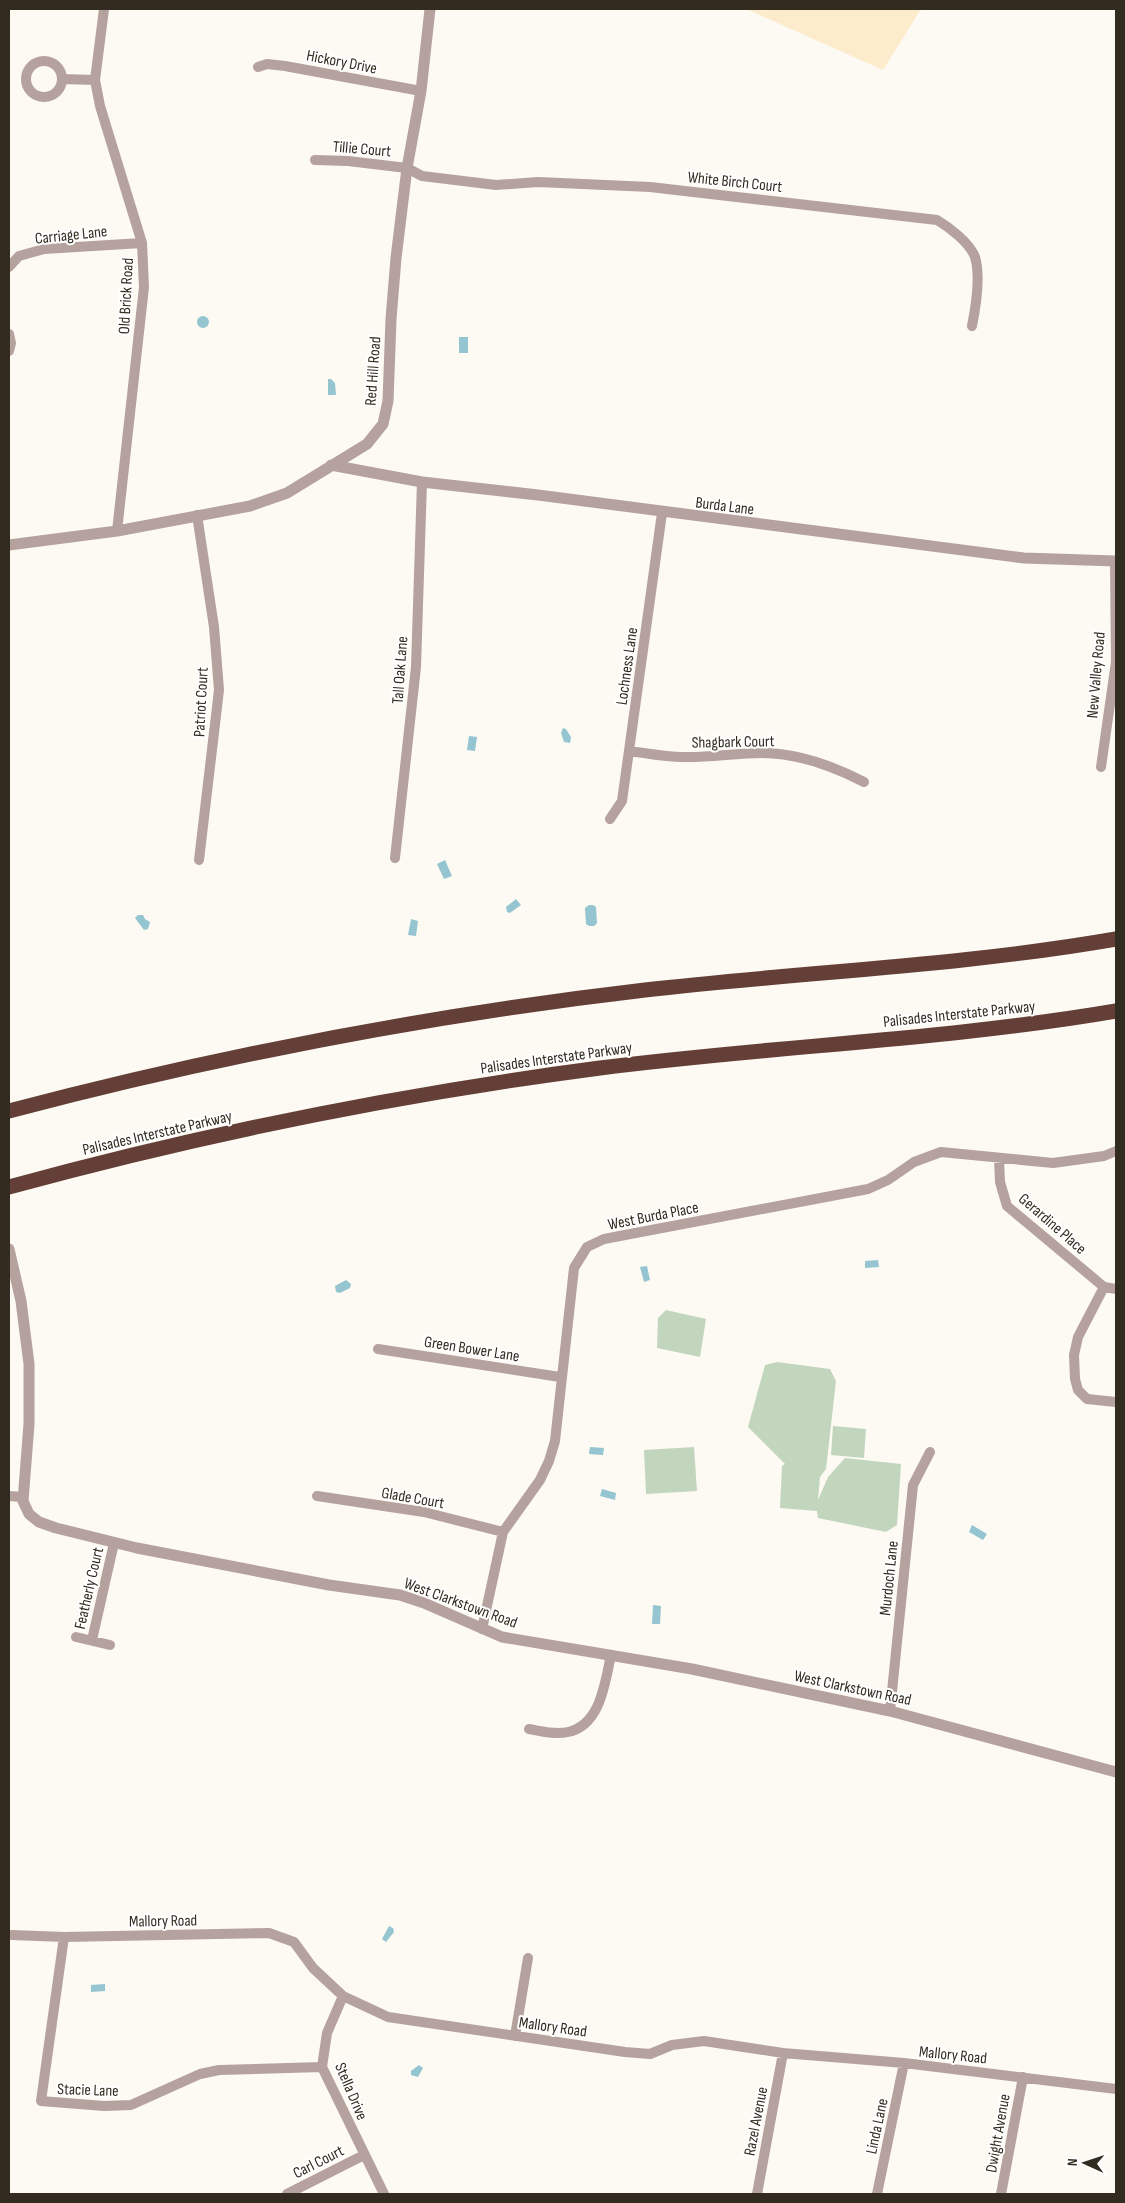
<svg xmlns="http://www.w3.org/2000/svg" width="1125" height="2203" viewBox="0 0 1125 2203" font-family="'Sofia Sans Condensed',sans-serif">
	<rect width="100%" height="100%" fill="#fdf9f3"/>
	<path fill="#fdeccc" d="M746 9H921L883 70Z"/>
	<path fill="#c2d6be" d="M666 1310 706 1319 700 1357 657 1348 658 1318Z
		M777 1362 830 1369 836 1381 826 1469 820 1477 818 1500 828 1477 845 1458 901 1464 897 1525 886 1532 818 1518 817 1511 780 1508 782 1466 785 1464 748 1427 765 1365Z
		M833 1426 866 1429 864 1458 831 1455Z
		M694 1447 697 1491 646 1494 644 1450Z"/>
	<path fill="#94c5d0" d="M197 322a6 6 0 1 1 12 0a6 6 0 1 1-12 0Z
		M459 337H468V353H459Z
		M328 379H331L335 383 336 395H328Z
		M563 728 566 729 571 737 570 743 564 742 561 733Z
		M469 736 477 737 475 751 467 750Z
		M445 860 452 876 444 879 437 864Z
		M516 899 521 905 510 913 507 912 506 907Z
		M589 905H593L596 907 597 923 594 926H589L586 924 585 908Z
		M138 915H143L145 919 150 922 148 929 144 930 135 918Z
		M411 919 418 921 416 936 408 935Z
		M878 1260 879 1267 865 1268V1261Z
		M647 1266 650 1280 644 1282 640 1267Z
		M346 1280 351 1284 350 1288 340 1293 336 1292 335 1286Z
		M590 1447 604 1448 603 1455 589 1454Z
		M602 1489 616 1493 615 1500 600 1496Z
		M972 1525 987 1534 983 1540 969 1532Z
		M653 1605 661 1606 660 1624H652Z
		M389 1926 393 1928 394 1932 386 1942 382 1939Z
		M105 1984V1991L91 1992V1985Z
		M419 2065 423 2068 418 2077 411 2075V2071Z"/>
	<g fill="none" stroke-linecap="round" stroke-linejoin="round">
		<path stroke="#b5a19d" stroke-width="10" d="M104 9 95 80 100 106 142 243 144 287 117 531
			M26 79a18 18 0 1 1 36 0a18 18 0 1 1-36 0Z
			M258 67 267 64 285 66 421 91
			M62 79 95 80
			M315 160 348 161 407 168 422 176 496 185 538 182 650 187 937 220C949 227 970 243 975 257 981 277 976 306 972 326
			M9 267 19 256 44 249 142 243
			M9 334 11 343 9 351
			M197 515 214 627 219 690 199 860
			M629 751C646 753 664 757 682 757 709 758 735 753 762 753 798 753 833 766 864 782
			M1101 767 1116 662 1115 561
			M610 819 622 801 662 513
			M395 858 416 667 422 482
			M999 1159 1000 1182 1007 1206 1104 1287 1116 1289
			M1104 1287 1078 1337 1074 1355 1075 1379 1078 1390 1087 1399 1116 1402
			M378 1349 560 1377
			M9 1496 23 1497
			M317 1496 424 1512 503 1532
			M482 1629 503 1532 540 1480 549 1461 555 1441 574 1268 587 1247 604 1239 868 1189 888 1180 914 1162 941 1152 1053 1163 1104 1156 1116 1151
			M76 1637 110 1645
			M92 1640 114 1543
			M890 1711 913 1485 930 1452
			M529 1729C541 1731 555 1735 568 1732 601 1725 605 1682 611 1655
			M12 1935 64 1937 269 1933 294 1942 313 1968 343 1996 388 2017 625 2052 650 2054 672 2045 704 2041 783 2053 904 2063 1116 2089
			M64 1937 41 2101 104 2106 131 2105 200 2074 219 2070 322 2067
			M343 1996 327 2033 322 2067 384 2194
			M515 2036 528 1958
			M287 2194 364 2155
			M757 2194 783 2053
			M877 2194 904 2063
			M1001 2194 1023 2077"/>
		<path stroke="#b5a19d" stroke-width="11" d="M331 465 422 482 538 495 1024 558 1116 561
			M9 545 117 531 250 506 287 493 367 444 383 424 388 401 391 319 396 258 407 168 421 91 430 9
			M9 1249 21 1301 29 1364V1424L23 1501 29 1514 39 1522 56 1528 137 1548 329 1585 400 1595 424 1603 502 1637 692 1669 890 1711 1116 1772"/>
		<path stroke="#643f37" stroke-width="15" d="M9 1111C218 1056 430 1015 645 990 802 972 961 966 1116 939
			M9 1187C203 1134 401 1094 600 1068 772 1046 946 1040 1116 1011"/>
	</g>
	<g text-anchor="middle" stroke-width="4" stroke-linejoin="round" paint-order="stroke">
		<g font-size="16" fill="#322b1f" stroke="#fff">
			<text transform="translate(342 61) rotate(11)" y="6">Hickory Drive</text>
			<text transform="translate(362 148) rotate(5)" y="6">Tillie Court</text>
			<text transform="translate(735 181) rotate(6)" y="6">White Birch Court</text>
			<text transform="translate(71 234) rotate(-6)" y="6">Carriage Lane</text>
			<text transform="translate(125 296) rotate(-87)" y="6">Old Brick Road</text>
			<text transform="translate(372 371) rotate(-86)" y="6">Red Hill Road</text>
			<text transform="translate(725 505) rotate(7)" y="6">Burda Lane</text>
			<text transform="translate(626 666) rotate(-82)" y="6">Lochness Lane</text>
			<text transform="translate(399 670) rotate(-86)" y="6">Tall Oak Lane</text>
			<text transform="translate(1095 675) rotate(-85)" y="6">New Valley Road</text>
			<text transform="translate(200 702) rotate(-87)" y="6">Patriot Court</text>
			<text transform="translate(733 741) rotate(-1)" y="6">Shagbark Court</text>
			<text transform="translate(959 1013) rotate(-6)" y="6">Palisades Interstate Parkway</text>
			<text transform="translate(556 1057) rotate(-8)" y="6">Palisades Interstate Parkway</text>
			<text transform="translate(157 1132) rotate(-13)" y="6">Palisades Interstate Parkway</text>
			<text transform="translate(653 1215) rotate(-11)" y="6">West Burda Place</text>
			<text transform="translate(1053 1223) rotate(41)" y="6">Gerardine Place</text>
			<text transform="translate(472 1348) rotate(9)" y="6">Green Bower Lane</text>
			<text transform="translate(413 1497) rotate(10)" y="6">Glade Court</text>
			<text transform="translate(888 1578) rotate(-84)" y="6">Murdoch Lane</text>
			<text transform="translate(88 1588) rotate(-77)" y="6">Featherly Court</text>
			<text transform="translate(461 1602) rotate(20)" y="6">West Clarkstown Road</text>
			<text transform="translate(853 1687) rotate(12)" y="6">West Clarkstown Road</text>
			<text transform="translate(163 1920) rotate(-1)" y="6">Mallory Road</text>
			<text transform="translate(553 2026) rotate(8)" y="6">Mallory Road</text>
			<text transform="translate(953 2054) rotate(6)" y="6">Mallory Road</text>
			<text transform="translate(88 2089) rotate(2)" y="6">Stacie Lane</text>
			<text transform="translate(352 2091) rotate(67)" y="6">Stella Drive</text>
			<text transform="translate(755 2121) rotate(-79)" y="6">Razel Avenue</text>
			<text transform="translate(876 2126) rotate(-78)" y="6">Linda Lane</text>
			<text transform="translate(997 2133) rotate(-80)" y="6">Dwight Avenue</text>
			<text transform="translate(318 2161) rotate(-27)" y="6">Carl Court</text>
		</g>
	</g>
	<rect width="1125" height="2203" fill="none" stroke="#322b1f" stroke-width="20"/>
	<g transform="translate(1085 2163) rotate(273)" stroke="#ffffff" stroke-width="4" paint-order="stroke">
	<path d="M0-4L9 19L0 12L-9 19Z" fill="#322b1f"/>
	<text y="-8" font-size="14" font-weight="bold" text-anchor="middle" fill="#322b1f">N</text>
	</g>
</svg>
